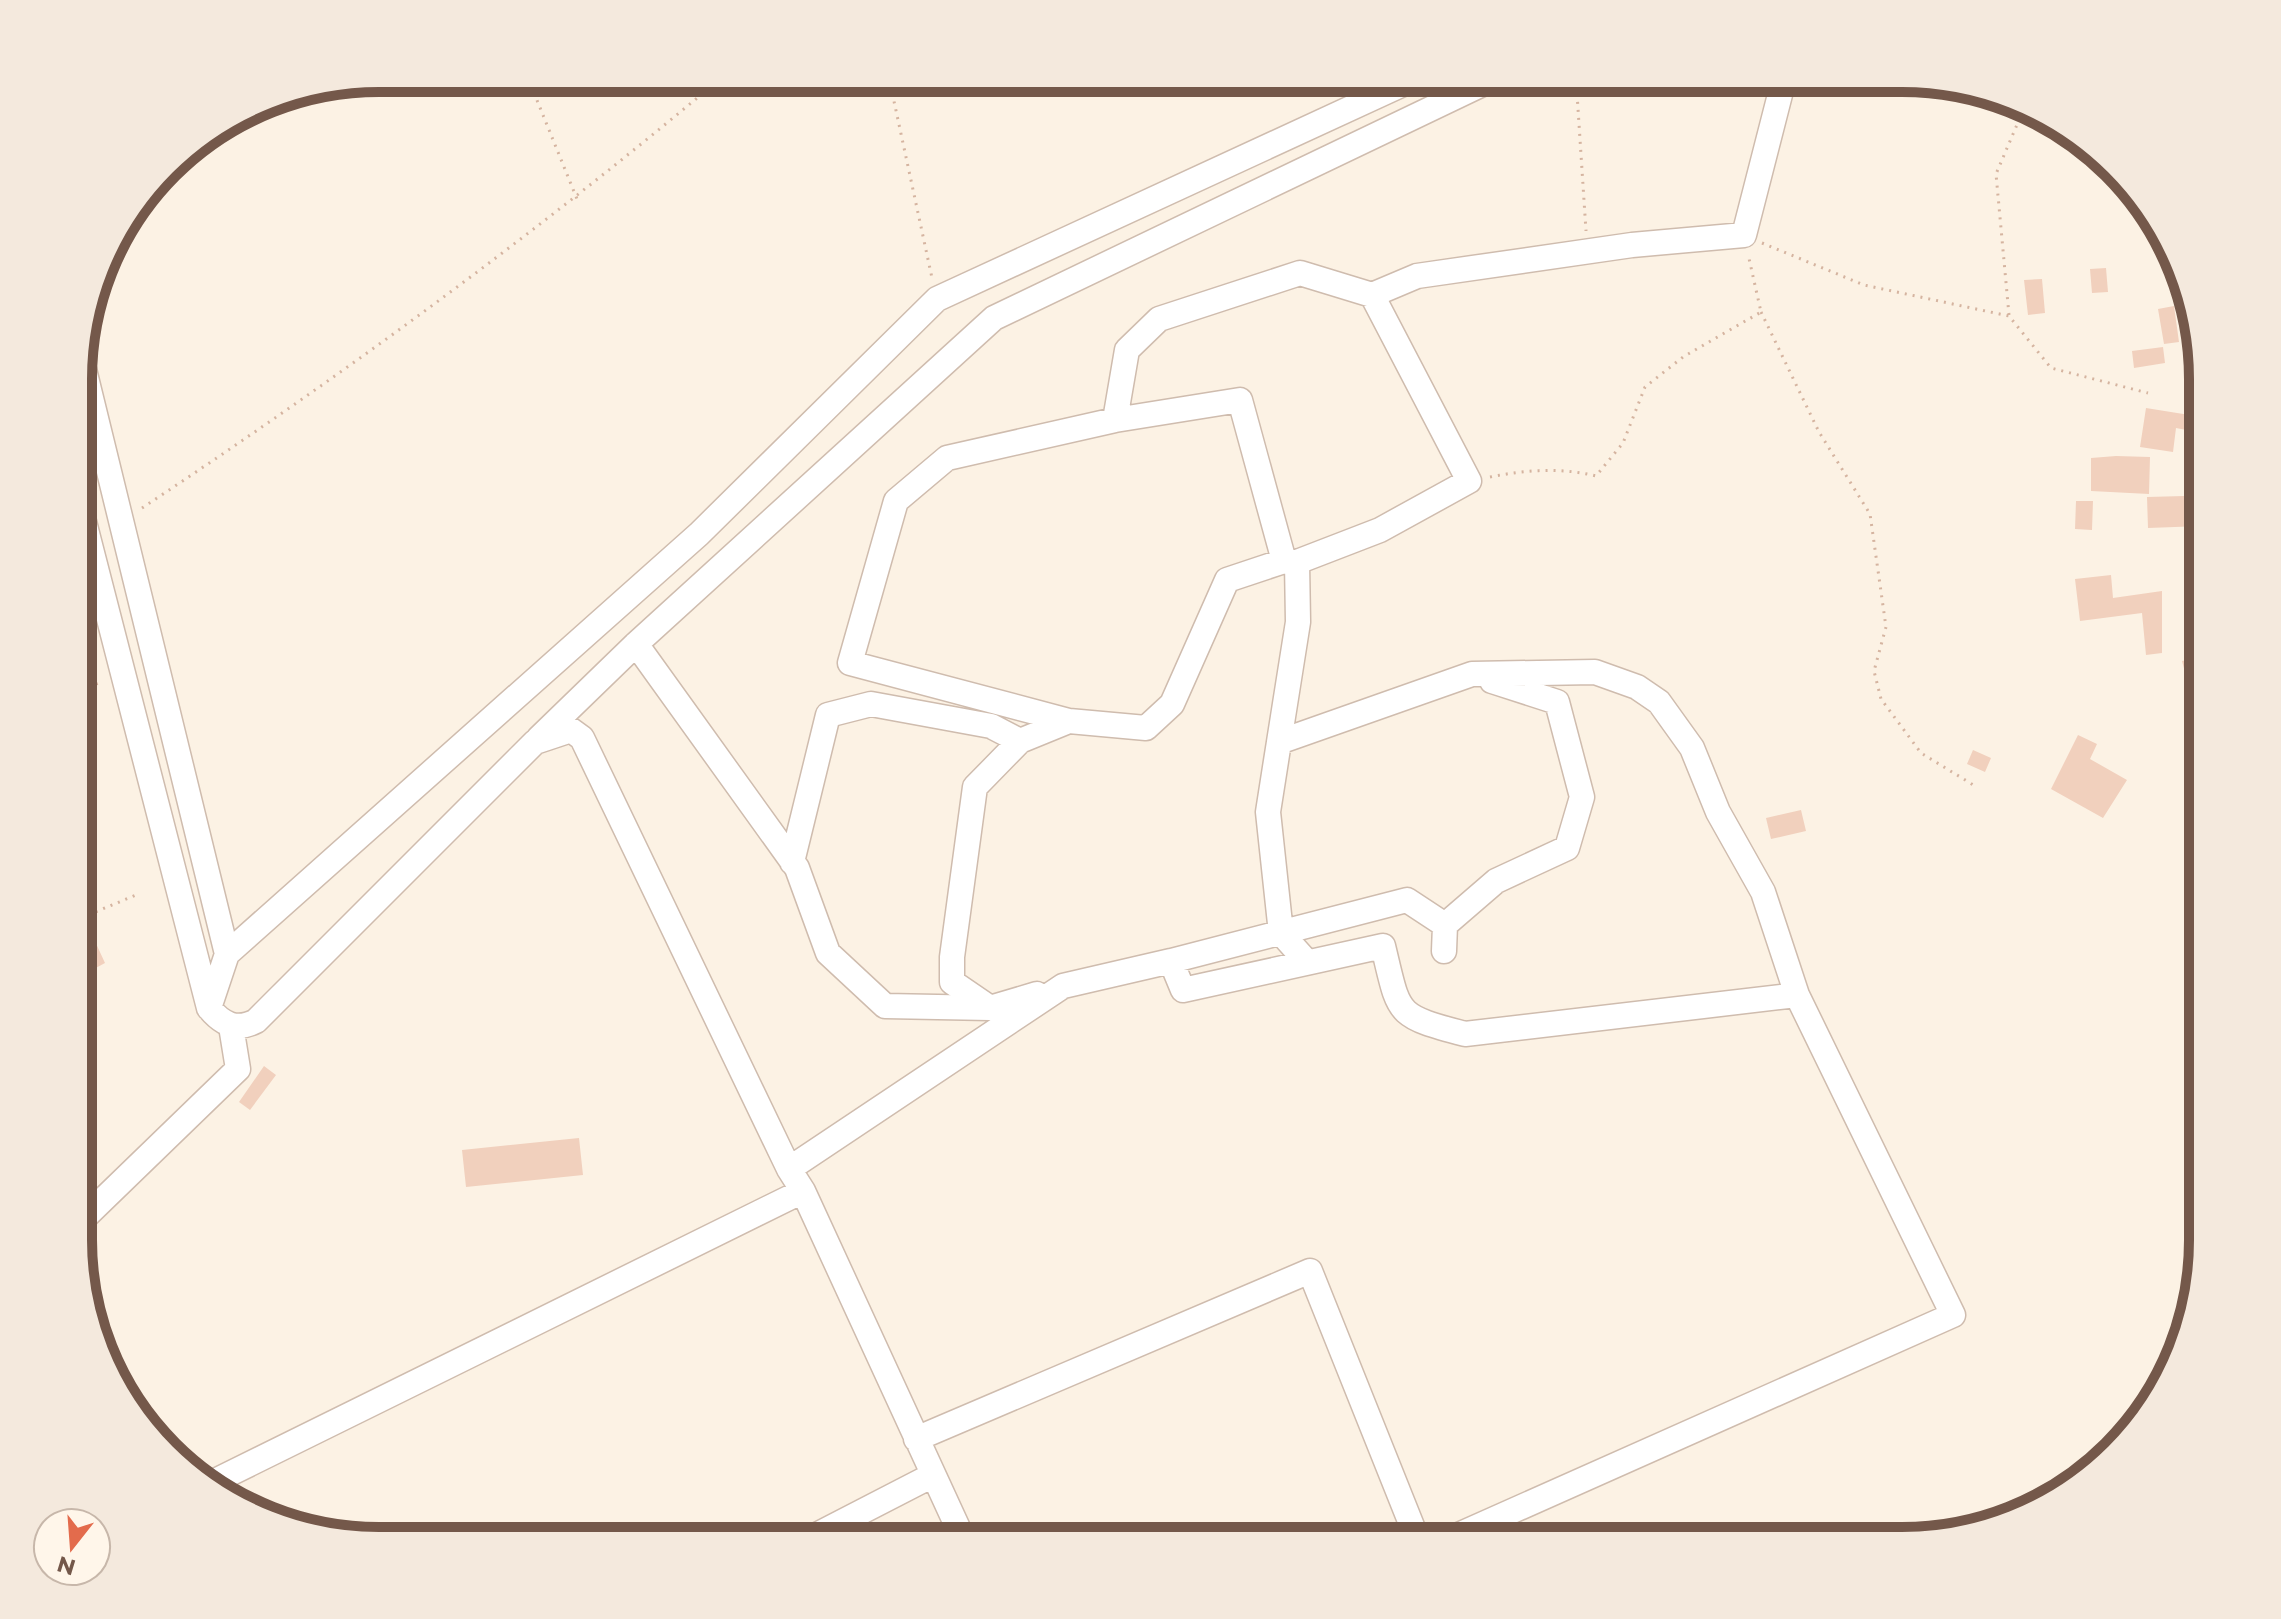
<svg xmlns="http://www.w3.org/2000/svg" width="2281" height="1619" viewBox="0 0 2281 1619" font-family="Montserrat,sans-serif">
	<rect width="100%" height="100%" fill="#fcf2e4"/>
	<path fill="#f1d0bd" d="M2106 268 2108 292 2092 293 2090 269Z
		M2042 279 2045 313 2028 315 2024 280Z
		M2174 306 2179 342 2164 344 2158 309Z
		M2163 347 2165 363 2134 368 2132 351Z
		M2146 408 2202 417V433L2176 428 2173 452 2140 447Z
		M2116 456 2150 457 2149 494 2091 491V458Z
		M2184 496 2185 501 2202 499V526L2148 528 2147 497Z
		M2076 501H2093L2092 530 2075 529Z
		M2111 575 2113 598 2162 591V653L2146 655 2142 613 2080 621 2075 579Z
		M2202 657V677L2187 680 2182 661Z
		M2078 735 2097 744 2090 759 2127 780 2103 818 2051 789Z
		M1973 750 1991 758 1985 772 1967 764Z
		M1801 810 1806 831 1771 839 1766 818Z
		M81 911 105 963 92 970 81 946Z
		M264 1066 276 1075 250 1110 239 1102Z
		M579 1138 583 1175 466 1187 462 1150Z"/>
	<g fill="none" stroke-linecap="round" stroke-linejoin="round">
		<g stroke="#cfbcae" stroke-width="27">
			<path id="minor" d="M1372 295 1417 276 1632 245 1744 235 1784 79
				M81 357 227 954
				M1115 420 1127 350 1159 319 1300 273 1372 295 1469 481 1380 530 1297 562
				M81 510 209 1008
				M636 644 797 868 828 953 885 1006 990 1008 1037 994
				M1069 721 850 663 896 501 947 458 1115 420 1240 400 1284 561
				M539 738 636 644 994 318 1495 78
				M792 862 828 715 871 704 991 726 1020 741 1069 721 1146 728 1172 704 1227 580 1284 561 1297 562 1298 622 1279 742
				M1445 925 1496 881 1567 848 1582 797 1557 702 1492 681
				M1171 961 1407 900 1445 925 1444 951
				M1307 962 1281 933 1268 812 1279 742 1472 674 1595 672 1637 687 1659 702 1692 748 1718 812 1763 892 1797 995
				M990 1008 952 982V957L975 787 1020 741
				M789 1169 1063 986 1171 961 1183 990 1383 946C1400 1016 1394 1015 1465 1034L1797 995 1953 1315 1445 1541
				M81 1221 238 1069 231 1026
				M916 1439 1310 1271 1418 1541
				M207 1485 803 1191
				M805 1541 933 1475
				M964 1541 803 1191 789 1169 582 738 571 730 535 742 256 1021C237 1031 223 1025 209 1008L227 954 699 534 937 299 1416 78"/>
		</g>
		<path stroke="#d5b4a0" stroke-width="3" stroke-dasharray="2 6" stroke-linecap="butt" d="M528 78 577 199
			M889 78 932 278
			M1576 78 1586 231
			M1994 93 2019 120 2031 111
			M1762 243 1864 285 2009 316 2051 368 2148 393
			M1761 312 1819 432 1870 514 1886 627 1874 671 1881 699 1921 753 1975 786
			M2009 315 1996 174 2019 120
			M1490 477C1525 470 1560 467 1596 476L1623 443 1645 387 1683 357 1761 312 1748 254
			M142 508C343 375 537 233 721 78
			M81 690 101 682
			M81 918 136 895"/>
		<use href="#minor" stroke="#fff" stroke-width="24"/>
	</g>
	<path d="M0 0H2281V1619H0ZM379 92H1902A287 287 0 0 1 2189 379V1240A287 287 0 0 1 1902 1527H379A287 287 0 0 1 92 1240V379A287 287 0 0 1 379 92Z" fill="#f4e9dd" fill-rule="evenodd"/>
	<path fill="none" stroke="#74584a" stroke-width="10" d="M379 92H1902A287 287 0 0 1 2189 379V1240A287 287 0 0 1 1902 1527H379A287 287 0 0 1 92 1240V379A287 287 0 0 1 379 92Z"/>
	<g transform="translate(72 1547) rotate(197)"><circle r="38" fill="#fff6ea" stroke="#c7b7aa" stroke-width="2"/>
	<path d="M0-6L14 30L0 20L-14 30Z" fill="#e36b4c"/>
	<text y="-12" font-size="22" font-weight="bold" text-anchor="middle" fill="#74584a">N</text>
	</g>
</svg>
